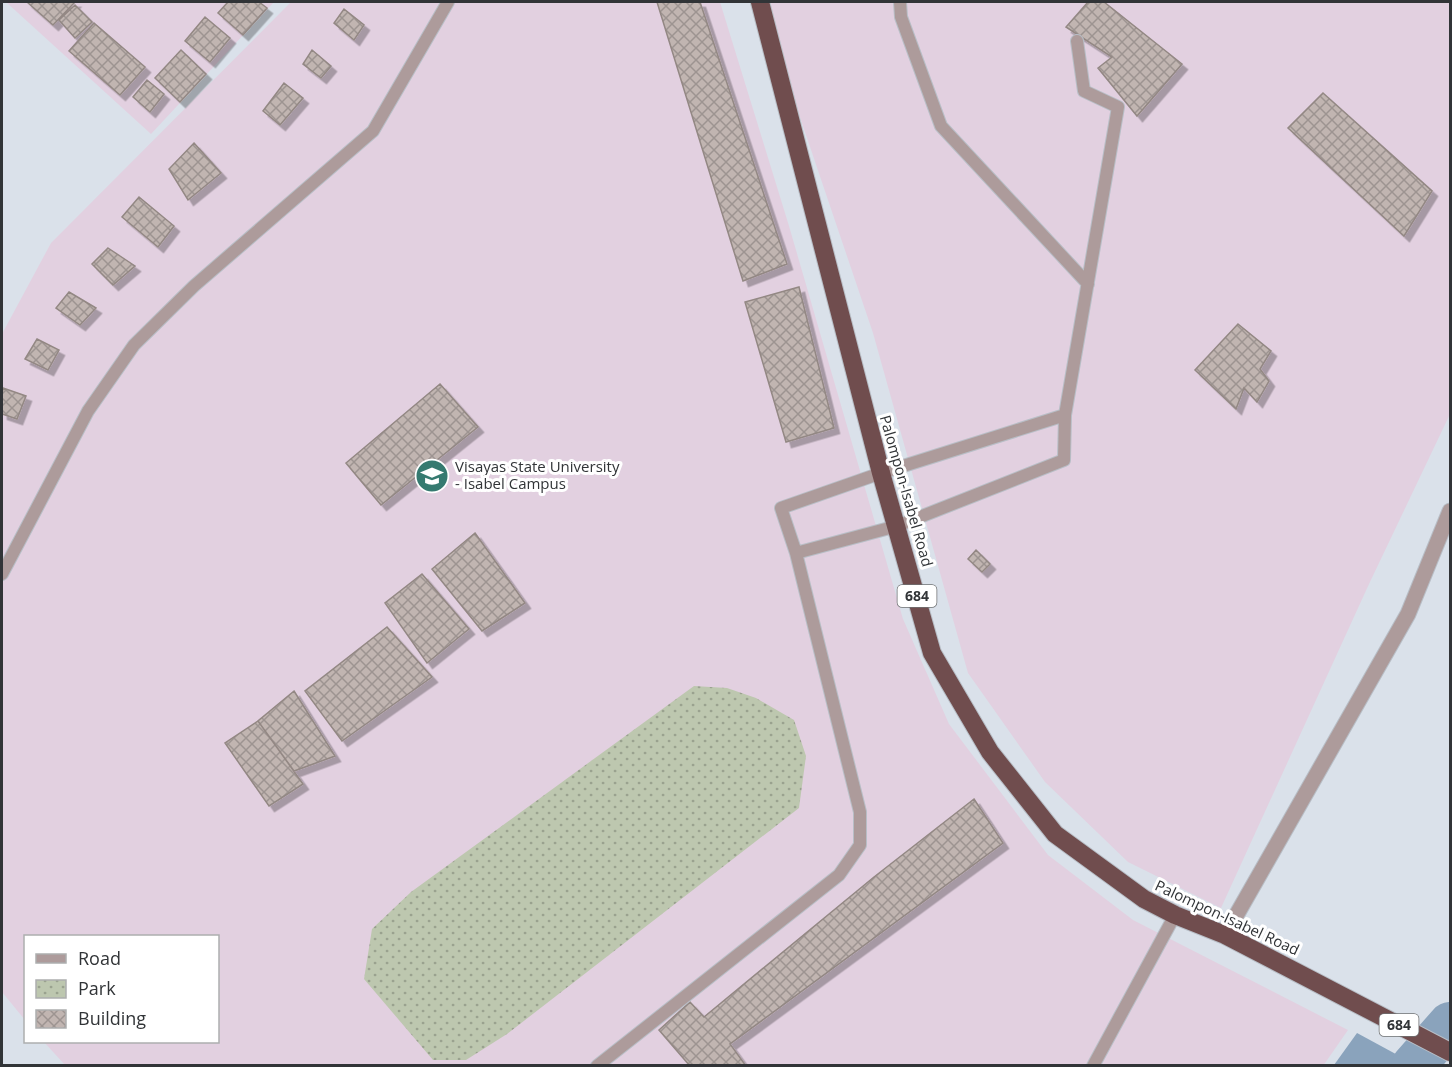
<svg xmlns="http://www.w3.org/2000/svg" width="1452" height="1067" viewBox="0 0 1452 1067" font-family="'Open Sans',sans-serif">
	<defs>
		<pattern id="park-dots" width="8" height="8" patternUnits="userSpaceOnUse" patternTransform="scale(1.5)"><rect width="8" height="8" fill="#bdc7af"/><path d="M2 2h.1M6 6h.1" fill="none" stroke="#9aa28f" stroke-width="1.8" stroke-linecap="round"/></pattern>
		<pattern id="building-cross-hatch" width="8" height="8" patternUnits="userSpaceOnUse" patternTransform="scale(1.5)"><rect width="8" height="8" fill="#c1b5b1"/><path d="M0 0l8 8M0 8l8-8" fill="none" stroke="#9d9491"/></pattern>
		<filter id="shadow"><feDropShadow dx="5.5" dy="5.5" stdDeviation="0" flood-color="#0004"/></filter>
	</defs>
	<rect width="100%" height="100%" fill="#dae1ea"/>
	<path fill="#e2d0e0" d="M6 2H274L151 134Z
		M291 2H720L789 226 903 619 949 724 1048 855 1133 920 1348 1030 1323 1066 65 1065 44 1042H218V936H26L25 1020 2 992V334L51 243Z
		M761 2H1450V414L1369 584 1221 908 1128 862 1045 782 968 673 873 333Z"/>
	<path fill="url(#park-dots)" d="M694 686 727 688 756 698 794 720 806 756 799 808 507 1034 466 1060H433L364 979 372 929 411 892Z"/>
	<path fill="#8aa3bc" d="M1357 1033 1416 1065H1334Z"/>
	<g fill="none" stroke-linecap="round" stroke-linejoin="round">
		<path stroke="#8aa3bc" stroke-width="44" d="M1413 1066 1450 1024"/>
	</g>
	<path fill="url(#building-cross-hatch)" stroke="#938884" stroke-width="1.5" filter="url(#shadow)" d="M27 2H75L53 25Z
		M228 2H259L267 8 243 35 218 13Z
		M657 2H700L787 264 743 281Z
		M1088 2H1104L1182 64 1137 116 1098 68 1112 57 1066 27Z
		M75 5 92 22 75 38 59 20Z
		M344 9 364 25 354 40 334 23Z
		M205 17 230 38 210 62 185 41Z
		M94 23 145 67 120 95 69 51Z
		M181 50 206 74 180 102 155 78Z
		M312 50 331 66 321 78 303 64Z
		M147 80 164 94 150 112 133 97Z
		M284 83 303 98 280 125 263 111Z
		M1323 93 1432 191 1404 236 1288 128Z
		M194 143 221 173 188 200 169 169Z
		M139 197 174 226 158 247 122 217Z
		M108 248 135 266 113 285 92 264Z
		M799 287 834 428 786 442 745 302Z
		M69 292 96 308 80 325 56 308Z
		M1238 324 1271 351 1260 369 1269 381 1257 402 1244 388 1236 409 1195 370Z
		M37 339 59 350 48 370 25 359Z
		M440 384 478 427 381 505 346 463Z
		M3 388 26 396 17 419 2 414V393Z
		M475 533 525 603 482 631 432 569Z
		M976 550 990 564 982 572 968 559Z
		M422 574 469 629 427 663 385 603Z
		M387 627 432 677 342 741 305 691Z
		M294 691 335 756 294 771 258 721Z
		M258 721 303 784 269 806 225 743Z
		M974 799 1003 843 730 1044 746 1066H690L659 1030 690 1002 704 1017 874 877Z"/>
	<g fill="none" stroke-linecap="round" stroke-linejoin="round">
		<g stroke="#b8bec6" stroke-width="14">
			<path id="lane" d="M900 2 901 17 941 126 1088 284
				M1065 415 1064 460 897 526 796 553 781 508 881 473 1065 415 1118 107 1084 91 1077 41
				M2 574 88 411 134 345 194 286 373 131 448 2
				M597 1066 839 875 860 845V812L796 553
				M1093 1066 1175 915"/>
		</g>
		<g stroke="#b8bec6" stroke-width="17">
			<path id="street" d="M1225 935 1408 614 1450 511"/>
		</g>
		<g stroke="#b8bec6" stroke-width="20">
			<path id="highway" d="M760 2 881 473 932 653 990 752 1055 834 1144 899 1175 915 1225 935 1450 1052"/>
		</g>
		<use href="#lane" stroke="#ad9b9b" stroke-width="12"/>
		<use href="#street" stroke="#ad9b9b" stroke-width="15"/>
		<use href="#highway" stroke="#704d4e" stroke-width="18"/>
	</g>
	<defs>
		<g id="university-disc" transform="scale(1.725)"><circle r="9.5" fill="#357a70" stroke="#fff"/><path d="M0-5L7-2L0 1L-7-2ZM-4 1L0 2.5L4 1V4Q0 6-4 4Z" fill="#fff"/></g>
	</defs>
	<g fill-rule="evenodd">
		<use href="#university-disc" x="432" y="476"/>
	</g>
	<g text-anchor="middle" stroke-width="6" stroke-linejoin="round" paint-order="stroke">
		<g fill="#fff" stroke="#6f7173" stroke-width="1.5">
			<rect x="897.5" y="585" width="39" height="22" rx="4.5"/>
			<rect x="1379.5" y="1014" width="39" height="22" rx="4.5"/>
		</g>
		<g font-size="14" font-weight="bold" fill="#313437">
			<text x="917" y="601">684</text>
			<text x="1399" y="1030">684</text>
		</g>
		<g font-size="15" fill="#313437" stroke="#fff" text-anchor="start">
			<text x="455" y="472">Visayas State University<tspan x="455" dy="17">- Isabel Campus</tspan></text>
		</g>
		<g font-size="15" fill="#313437" stroke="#fff">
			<text transform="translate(906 491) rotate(74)" y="5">Palompon-Isabel Road</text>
			<text transform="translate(1227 918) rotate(25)" y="5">Palompon-Isabel Road</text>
		</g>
	</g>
	<rect width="1452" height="1067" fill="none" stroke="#313437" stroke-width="6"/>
	<rect x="24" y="935" width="195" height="108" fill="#ffffff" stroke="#adaeaf" stroke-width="1.5"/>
	<rect x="36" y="954" width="30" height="9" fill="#ad9b9b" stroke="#adaeaf" stroke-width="1.5"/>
	<text x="78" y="965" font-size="18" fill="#313437">Road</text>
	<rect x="36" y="980" width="30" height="18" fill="url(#park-dots)" stroke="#adaeaf" stroke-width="1.5"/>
	<text x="78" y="995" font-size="18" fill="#313437">Park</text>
	<rect x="36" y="1010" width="30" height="18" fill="url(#building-cross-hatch)" stroke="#adaeaf" stroke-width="1.5"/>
	<text x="78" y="1025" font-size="18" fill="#313437">Building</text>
</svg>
